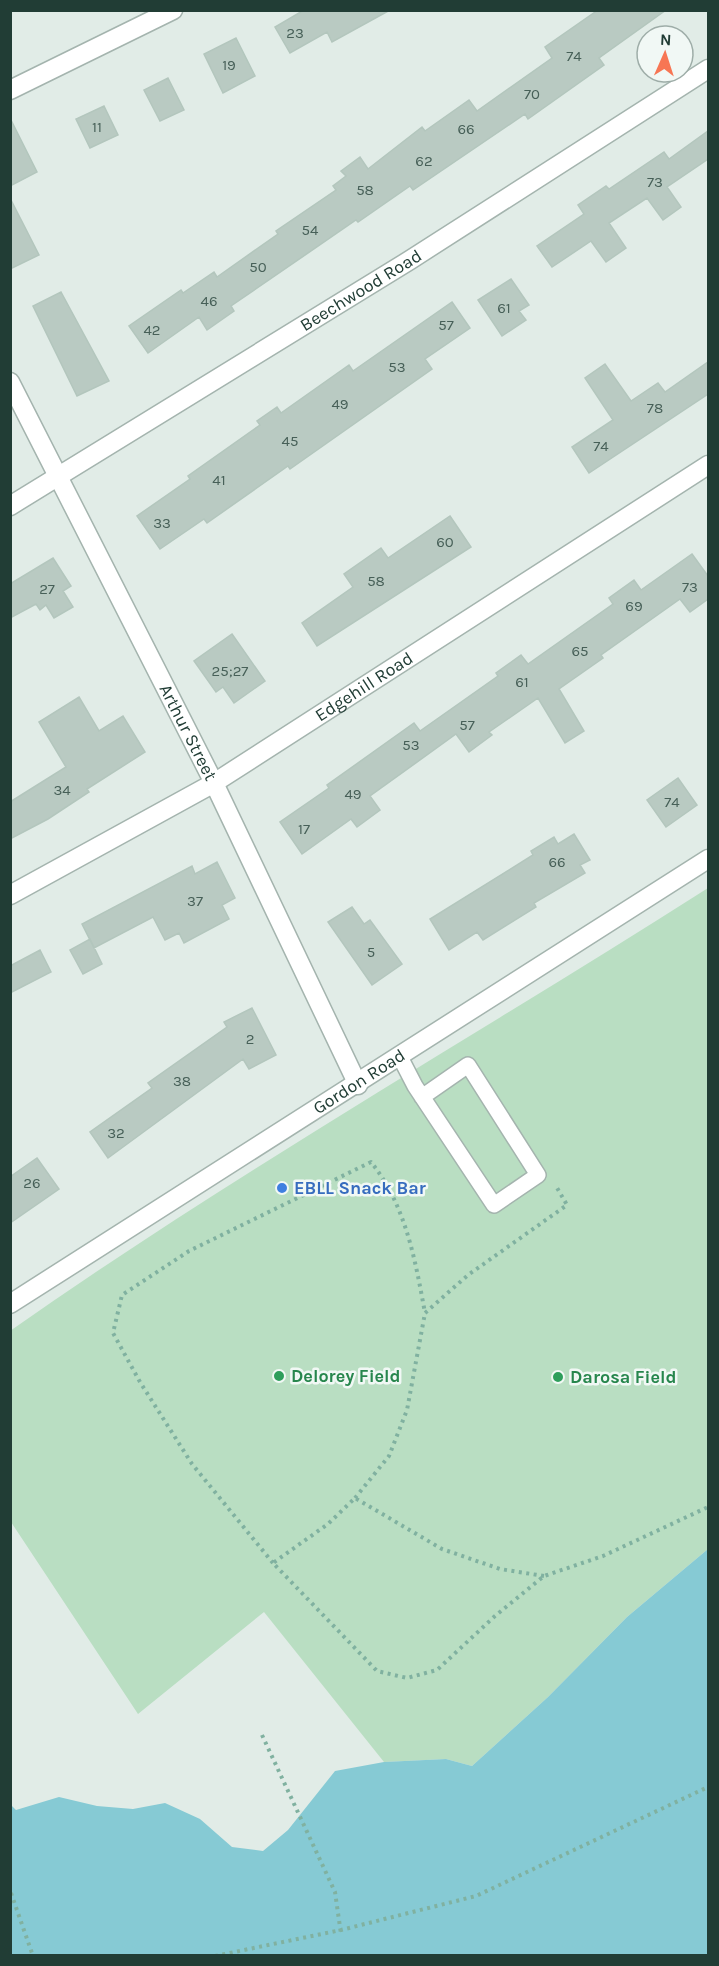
<svg xmlns="http://www.w3.org/2000/svg" width="719" height="1966" viewBox="0 0 719 1966" font-family="Karla,sans-serif">
	<rect width="100%" height="100%" fill="#e1ece7"/>
	<path fill="#b9dec2" d="M708 888V1549L627 1617 548 1697 472 1766 446 1759 384 1762 264 1612 138 1714 11 1522 10 1331C236 1172 476 1036 708 888Z"/>
	<path fill="#86cad4" d="M708 1549V1955H11V1805L16 1810 59 1797 97 1806 133 1809 165 1803 200 1819 232 1847 263 1851 288 1830 335 1771 384 1762 446 1759 472 1766 548 1697 627 1617Z"/>
	<path fill="#b9cac2" stroke="#b3c6bd" stroke-width="1.5" d="M304 10H390L332 42 327 32 290 53 275 27Z
		M598 10H666L599 58 604 65 528 119 525 114 413 190 410 186 358 222 356 220 231 306 234 311 207 330 199 317 148 353 129 326 181 290 183 293 214 272 217 277 278 234 276 231 336 190 333 186 346 176 341 171 360 157 368 169 422 127 425 131 469 100 477 111 552 58 545 47Z
		M236 38 255 76 223 93 204 54Z
		M168 78 184 110 160 121 144 90Z
		M104 106 118 135 90 148 76 119Z
		M10 118 37 172 10 186Z
		M708 131V159L667 187 681 207 663 220 647 198 609 223 626 248 606 262 591 241 552 267 537 246 584 214 578 205 606 186 609 189 664 152 669 159Z
		M10 198 39 255 10 269Z
		M511 279 529 305 519 311 526 320 502 336 478 300Z
		M61 292 109 381 77 396 33 306Z
		M452 302 470 328 425 359 432 369 290 469 288 466 207 523 204 519 160 549 137 516 190 479 188 476 260 425 257 421 277 407 281 413 349 365 353 371Z
		M708 362V394L589 473 572 447 613 420 585 378 605 364 631 401 658 383 665 392Z
		M450 516 471 547 317 646 302 623 353 587 344 574 381 548 388 558Z
		M692 554 708 576V599L690 612 680 599 601 655 603 658 559 689 584 731 565 743 538 698 489 732 492 735 469 752 456 734 370 796 380 810 357 827 351 819 302 854 280 822 329 788 327 785 414 723 420 731 498 676 496 673 521 655 528 664 613 604 609 598 634 580 641 590Z
		M53 558 71 586 63 591 73 607 54 618 46 605 40 610 36 604 10 618V584Z
		M232 634 265 681 234 703 223 687 216 692 194 661Z
		M79 697 99 731 123 716 145 752 87 789 89 792 48 819 10 839V802L66 767 39 722Z
		M678 778 697 805 666 827 647 800Z
		M574 834 590 860 580 865 585 873 534 903 536 907 483 940 477 932 449 950 430 919 533 855 531 851 554 837 558 844Z
		M217 862 235 898 222 905 229 919 184 943 179 933 165 940 153 917 94 948 82 924 192 866 195 874Z
		M352 907 364 924 370 920 402 964 372 985 328 922Z
		M90 939 102 964 83 974 70 950Z
		M40 950 51 972 10 993V966Z
		M252 1008 276 1055 249 1069 243 1059 108 1158 90 1132 152 1088 148 1083 227 1027 224 1022Z
		M37 1158 59 1189 10 1223V1177Z"/>
	<g fill="none" stroke-linecap="round" stroke-linejoin="round">
		<g stroke="#a4b4ae" stroke-width="18">
			<path id="lane" d="M400 1057 415 1086 494 1205 538 1175 468 1065 422 1097"/>
		</g>
		<g stroke="#a4b4ae" stroke-width="21">
			<g id="street">
				<path d="M10 90 173 10"/>
				<path id="s1" d="M10 382 214 783 358 1085"/>
				<path id="s2" d="M10 506 410 260 708 69"/>
				<path id="s3" d="M10 895 214 783 708 465"/>
				<path id="s4" d="M10 1304 708 859"/>
			</g>
		</g>
		<path stroke="#80b1a0" stroke-width="4" stroke-dasharray="3 4.5" stroke-linecap="butt" d="M355 1498 389 1456 407 1410 425 1313
			M273 1563 192 1464 140 1382 113 1333 122 1295 189 1251 371 1162C406 1206 415 1259 425 1313L468 1275 567 1205 556 1186
			M544 1576 500 1569 442 1549 355 1498 328 1524 273 1563 377 1671 407 1678 437 1670 495 1616 544 1576 603 1556 708 1507
			M262 1735 335 1892 341 1934
			M11 1893 33 1956
			M215 1956 341 1930 476 1896 708 1787"/>
		<use href="#lane" stroke="#fff" stroke-width="15"/>
		<use href="#street" stroke="#fff" stroke-width="18"/>
	</g>
	<circle fill="#3f7fe0" stroke="#f1f8f5" stroke-width="2" cx="282" cy="1188" r="6"/>
	<g fill="#2e9e5b" stroke="#f1f8f5" stroke-width="2">
		<circle cx="279" cy="1376" r="6"/>
		<circle cx="558" cy="1377" r="6"/>
	</g>
	<g text-anchor="middle" stroke-width="5" stroke-linejoin="round" paint-order="stroke">
		<g font-size="15" fill="#476058">
			<text x="295" y="38">23</text>
			<text x="574" y="61">74</text>
			<text x="229" y="70">19</text>
			<text x="532" y="99">70</text>
			<text x="97" y="132">11</text>
			<text x="466" y="134">66</text>
			<text x="424" y="166">62</text>
			<text x="655" y="187">73</text>
			<text x="365" y="195">58</text>
			<text x="310" y="235">54</text>
			<text x="258" y="272">50</text>
			<text x="209" y="306">46</text>
			<text x="504" y="313">61</text>
			<text x="446" y="330">57</text>
			<text x="152" y="335">42</text>
			<text x="397" y="372">53</text>
			<text x="340" y="409">49</text>
			<text x="655" y="413">78</text>
			<text x="290" y="446">45</text>
			<text x="601" y="451">74</text>
			<text x="219" y="485">41</text>
			<text x="162" y="528">33</text>
			<text x="445" y="547">60</text>
			<text x="376" y="586">58</text>
			<text x="690" y="592">73</text>
			<text x="47" y="594">27</text>
			<text x="634" y="611">69</text>
			<text x="580" y="656">65</text>
			<text x="230" y="676">25;27</text>
			<text x="522" y="687">61</text>
			<text x="467" y="730">57</text>
			<text x="411" y="750">53</text>
			<text x="62" y="795">34</text>
			<text x="353" y="799">49</text>
			<text x="672" y="807">74</text>
			<text x="304" y="834">17</text>
			<text x="557" y="867">66</text>
			<text x="195" y="906">37</text>
			<text x="371" y="957">5</text>
			<text x="250" y="1044">2</text>
			<text x="182" y="1086">38</text>
			<text x="116" y="1138">32</text>
			<text x="32" y="1188">26</text>
		</g>
		<g font-size="18" fill="#213d35" stroke="#f1f8f5">
			<text dy="6" stroke="none"><textPath href="#s2" startOffset="412">Beechwood Road</textPath></text>
			<text dy="6" stroke="none"><textPath href="#s3" startOffset="411">Edgehill Road</textPath></text>
			<text dy="6" stroke="none"><textPath href="#s1" startOffset="393">Arthur Street</textPath></text>
			<text dy="6" stroke="none"><textPath href="#s4" startOffset="414">Gordon Road</textPath></text>
		</g>
		<g font-size="18" font-weight="bold" fill="#366cbe" stroke="#f1f8f5" text-anchor="start">
			<text x="294" y="1194">EBLL Snack Bar</text>
		</g>
		<g font-size="18" font-weight="bold" fill="#27864d" stroke="#f1f8f5" text-anchor="start">
			<text x="291" y="1382">Delorey Field</text>
			<text x="570" y="1383">Darosa Field</text>
		</g>
	</g>
	<rect width="719" height="1966" fill="none" stroke="#213d35" stroke-width="24"/>
	<g transform="translate(665 54) rotate(3)"><circle r="28" fill="#f1f8f5" stroke="#9eada8" stroke-width="1.5"/>
	<path d="M0-4.5L10 22L0 15L-10 22Z" fill="#f77654"/>
	<text y="-9" font-size="16" font-weight="bold" text-anchor="middle" fill="#213d35">N</text>
	</g>
</svg>
